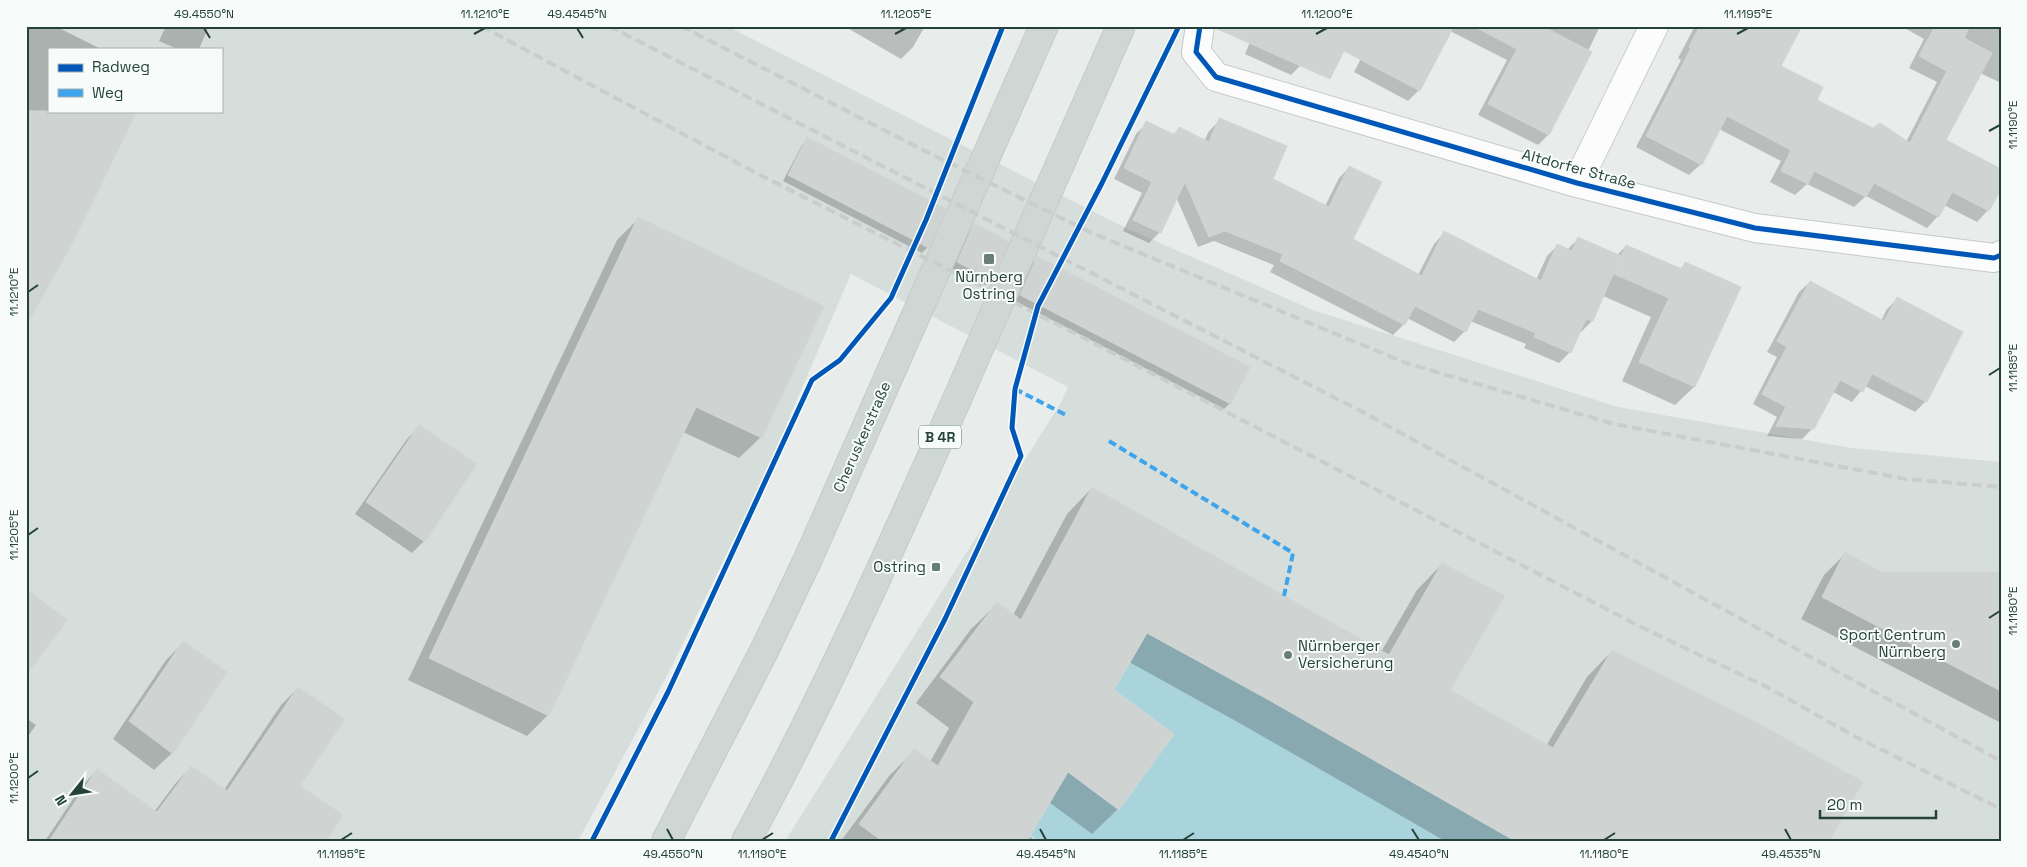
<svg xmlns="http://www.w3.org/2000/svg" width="2027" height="867" viewBox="0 0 2027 867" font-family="'Space Grotesk',sans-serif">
	<rect width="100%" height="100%" fill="#e8edeb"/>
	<path fill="#d6dedb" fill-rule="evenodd" d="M26 26H727L1126 228 1313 310 1618 407 1852 448 2001 462V841H785L1060 404 1068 387 851 274 759 488 672 666 578 841H26ZM49 49H221V111H49Z"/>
	<path fill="#a9d4db" d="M1147 633 1269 700 1515 841H1262V839L1257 841H1038L1031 835 1068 772 1119 809 1174 735 1114 690Z"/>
	<path fill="#0003" d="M26 26H55L101 49H49V111L26 319Z
		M166 26H209L199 49H177L159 41Z
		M844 26H925L913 47 901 59Z
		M1318 26 1300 66 1291 75 1245 54 1253 35Z
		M1378 26H1600L1548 135 1538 145 1478 115 1507 60 1450 31 1419 90 1408 101 1354 72Z
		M1695 26H1800L1779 67 1815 100 1873 129 1906 142 1937 82 1909 68 1924 39 1901 26H2001V83L1980 73 1944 141 1988 210 1977 222 1944 205 1938 216 1927 228 1866 196 1854 207 1807 184 1795 195 1770 182 1781 161 1719 129 1701 164 1689 175 1636 147 1681 60 1678 58Z
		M1220 120 1253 169 1325 206 1339 178 1350 167 1351 239 1418 275 1434 244 1444 233 1536 280 1547 256 1558 245 1567 250 1578 239 1617 255 1626 246 1680 269 1686 263 1740 288 1694 387 1675 405 1622 381 1651 317 1603 296 1592 321 1581 332 1579 331 1570 352 1559 363 1524 348 1526 344 1470 321 1465 331 1454 342 1407 318 1404 324 1393 335 1270 272 1274 265 1214 241 1198 247 1176 197 1160 232 1149 243 1123 231 1142 193 1114 179 1136 134 1147 123 1173 135 1180 128 1204 141 1209 131Z
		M808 139 928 247 922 253 783 181 802 145Z
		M638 219 761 437 739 458 683 432 548 715 527 736 408 680 617 240Z
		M974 225 1007 242 991 280 985 285 951 268 968 231Z
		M1037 258 1230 403 1224 409 1015 301 1031 264Z
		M1810 282 1881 321 1887 309 1897 299 1926 401 1915 412 1865 386 1852 402 1833 392 1812 429 1802 439 1767 436 1777 417 1753 404 1777 357 1767 352 1799 292Z
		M419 427 424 541 412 553 355 514 407 439Z
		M1092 488 1381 652 1417 590 1442 564 1448 690 1546 746 1587 677 1612 651 1828 841H1445L1243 725 1129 662 1113 690 1118 809 1092 834 1049 802 1029 836 1036 841H841L889 776 915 750 930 762 949 728 916 703 971 629 997 604 1013 615 1067 514Z
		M1845 554 1881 574 2001 573V723L1801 619 1824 575Z
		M183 643 226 672 172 753 154 770 113 739 166 660Z
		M298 688 299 787 324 841H45L81 787 97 770 154 812 175 784 191 767 224 790 281 705Z
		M26 718 36 725 26 739Z"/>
	<path fill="#cfd4d2" stroke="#d1d6d4" d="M1215 26H1454L1420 91 1344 51 1330 79 1215 28Z
		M1473 26H1542L1592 52 1549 135 1488 104 1517 49Z
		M1700 26H1802L1781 66 1823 87 1817 100 1873 128 1880 123 1910 143 1947 71 1919 56 1935 26H1970L1964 38 1992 53 1946 140 2001 169V190L1989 211 1952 192 1939 217 1874 183 1866 197 1814 171 1808 184 1781 171 1791 150 1727 116 1702 165 1646 136 1691 48 1689 47Z
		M26 111H137L73 242 26 326Z
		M1219 118 1287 146 1273 179 1329 207 1349 166 1382 182 1353 239 1422 276 1444 231 1541 281 1557 244 1572 251 1578 237 1621 256 1593 321 1586 319 1571 353 1534 337 1536 333 1478 309 1466 332 1415 306 1405 325 1280 261 1283 254 1225 231 1209 237 1185 182 1161 233 1133 220 1152 182 1124 168 1146 121 1175 135 1179 127 1209 142Z
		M807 137 946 209 929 248 788 175Z
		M638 217 824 306 762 438 696 407 549 716 429 658Z
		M974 223 1009 242 992 280 957 262Z
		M1626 245 1682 269 1685 262 1741 287 1695 387 1639 362 1669 298 1614 274Z
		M1037 256 1250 367 1231 404 1020 295Z
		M1810 281 1884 321 1897 297 1963 332 1927 402 1872 374 1863 392 1840 380 1814 429 1776 426 1786 407 1762 394 1787 347 1777 341Z
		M419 425 477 464 425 542 366 502Z
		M1092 487 1389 655 1442 563 1505 596 1450 690 1553 748 1612 650 1752 720 1863 782 1829 841H1515L1269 700 1147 633 1114 690 1174 734 1119 810 1068 772 1027 841H882L859 824 914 749 938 766 974 702 940 677 997 602 1021 620Z
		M1845 552 1881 572H2001V691L1822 597Z
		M26 589 67 620 26 675Z
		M183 641 227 672 173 754 129 721Z
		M298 687 345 719 300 786 343 815 326 841H49L97 769 157 812 191 766 227 791Z"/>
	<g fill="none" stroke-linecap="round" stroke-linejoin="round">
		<g stroke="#c5cac8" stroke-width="30">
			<path id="minor" d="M1200 26 1196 52 1216 77 1577 183 1755 228 1994 258 2001 255
				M1577 183 1654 26"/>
		</g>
		<g stroke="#c3ccc9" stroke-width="30">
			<path id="major" d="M666 841 764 651 808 559 1044 26
				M746 841C823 700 889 553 954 406 1009 279 1065 153 1121 26"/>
		</g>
		<use href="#minor" stroke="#fcfcfc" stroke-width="28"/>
		<use href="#major" stroke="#cfd7d5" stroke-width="28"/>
		<path stroke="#c9cdcc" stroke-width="4" stroke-dasharray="10 5" stroke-linecap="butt" d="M481 26 758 174 1053 322 1643 628 1767 687 1856 737 2001 809
			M609 26 1357 409 2001 761
			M681 26 923 150 1092 233 1406 363 1614 424 1906 479 2001 487"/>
		<path stroke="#3ea4ec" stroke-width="4" stroke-dasharray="8 4" stroke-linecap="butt" d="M1015 389 1066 415
			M1109 441 1293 553 1284 596"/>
		<g stroke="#f7fbf9" stroke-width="8">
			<path id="cycleway" d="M1200 26 1196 52 1216 77 1577 183 1755 228 1994 258 2001 255
				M592 841 668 692 812 380 840 360 891 298 926 220 1003 26
				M831 841 945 619 1021 456 1012 428 1015 389 1038 306 1102 183 1179 26"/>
		</g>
		<use href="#cycleway" stroke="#0057b8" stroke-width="5"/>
	</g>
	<path fill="none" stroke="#24423a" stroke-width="2" d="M204 28 210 38M577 28 583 38M474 34 485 28M895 34 906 28M1316 34 1327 28M1737 34 1748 28M1989 131 2000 125M28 292 38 285M1989 375 2000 368M28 535 38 528M1989 618 2000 611M28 778 38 771M667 829 673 840M1040 829 1046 840M1412 829 1419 840M1785 829 1791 840M341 840 352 833M762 840 773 833M1183 840 1194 833M1604 840 1615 833"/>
	<g fill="#697e78" stroke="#f7fbf9" stroke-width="2">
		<rect x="983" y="253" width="12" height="12" rx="2.5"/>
		<rect x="931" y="562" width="10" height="10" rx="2.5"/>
		<circle cx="1956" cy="644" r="5"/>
		<circle cx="1288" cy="655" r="5"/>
	</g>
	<g text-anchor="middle" stroke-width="4" stroke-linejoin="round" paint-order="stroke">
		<rect fill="#f7fbf9" stroke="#637a73" stroke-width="1" x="919" y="425.5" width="42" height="23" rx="4"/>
		<g font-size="14" font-weight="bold" fill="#24423a">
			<text x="940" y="442">B 4R</text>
		</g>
		<g font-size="15" fill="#24423a" stroke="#f7fbf9">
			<text transform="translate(1579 169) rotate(15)" y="5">Altdorfer Straße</text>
			<text transform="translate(862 437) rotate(-66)" y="5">Cheruskerstraße</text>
		</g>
		<g font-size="15" fill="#24423a" stroke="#f7fbf9" text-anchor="end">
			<text x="989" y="282" text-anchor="middle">Nürnberg<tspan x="989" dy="17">Ostring</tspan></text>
			<text x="926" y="572">Ostring</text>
			<text x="1946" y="640">Sport Centrum<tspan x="1946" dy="17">Nürnberg</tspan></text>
			<text x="1298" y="651" text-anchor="start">Nürnberger<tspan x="1298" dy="17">Versicherung</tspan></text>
		</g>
	</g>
	<rect width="2027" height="867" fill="none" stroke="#f7fbf9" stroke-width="55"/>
	<rect x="48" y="48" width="175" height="65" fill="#f7fbf9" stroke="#a3b1ad"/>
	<rect x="58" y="64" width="25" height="8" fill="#0057b8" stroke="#a3b1ad"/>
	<text x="92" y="72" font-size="15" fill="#24423a">Radweg</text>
	<rect x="58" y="89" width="25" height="8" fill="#3ea4ec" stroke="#a3b1ad"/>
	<text x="92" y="98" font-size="15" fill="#24423a">Weg</text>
	<g transform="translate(72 794) rotate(240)" stroke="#f7fbf9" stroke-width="4" paint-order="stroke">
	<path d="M0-4L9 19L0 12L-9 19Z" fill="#24423a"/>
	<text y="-8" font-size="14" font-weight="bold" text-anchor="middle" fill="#24423a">N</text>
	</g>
	<path d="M1820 810v8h116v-8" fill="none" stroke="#24423a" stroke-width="2.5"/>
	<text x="1827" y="810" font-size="15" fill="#24423a" stroke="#f7fbf9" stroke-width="4" paint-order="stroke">20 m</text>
	<rect x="28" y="28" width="1972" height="812" fill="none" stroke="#24423a" stroke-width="2"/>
	<g font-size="12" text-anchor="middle" fill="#24423a">
		<text x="204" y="18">49.4550°N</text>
		<text x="485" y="18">11.1210°E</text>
		<text x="577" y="18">49.4545°N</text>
		<text x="906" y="18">11.1205°E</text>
		<text x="1327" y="18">11.1200°E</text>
		<text x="1748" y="18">11.1195°E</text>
		<text transform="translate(2013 125) rotate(-90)" y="4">11.1190°E</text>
		<text transform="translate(14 292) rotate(-90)" y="4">11.1210°E</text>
		<text transform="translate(2013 368) rotate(-90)" y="4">11.1185°E</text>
		<text transform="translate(14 535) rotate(-90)" y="4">11.1205°E</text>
		<text transform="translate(2013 611) rotate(-90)" y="4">11.1180°E</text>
		<text transform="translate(14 778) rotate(-90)" y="4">11.1200°E</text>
		<text x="341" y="858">11.1195°E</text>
		<text x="673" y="858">49.4550°N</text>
		<text x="762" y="858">11.1190°E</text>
		<text x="1046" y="858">49.4545°N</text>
		<text x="1183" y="858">11.1185°E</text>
		<text x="1419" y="858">49.4540°N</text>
		<text x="1604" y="858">11.1180°E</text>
		<text x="1791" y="858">49.4535°N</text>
	</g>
</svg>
